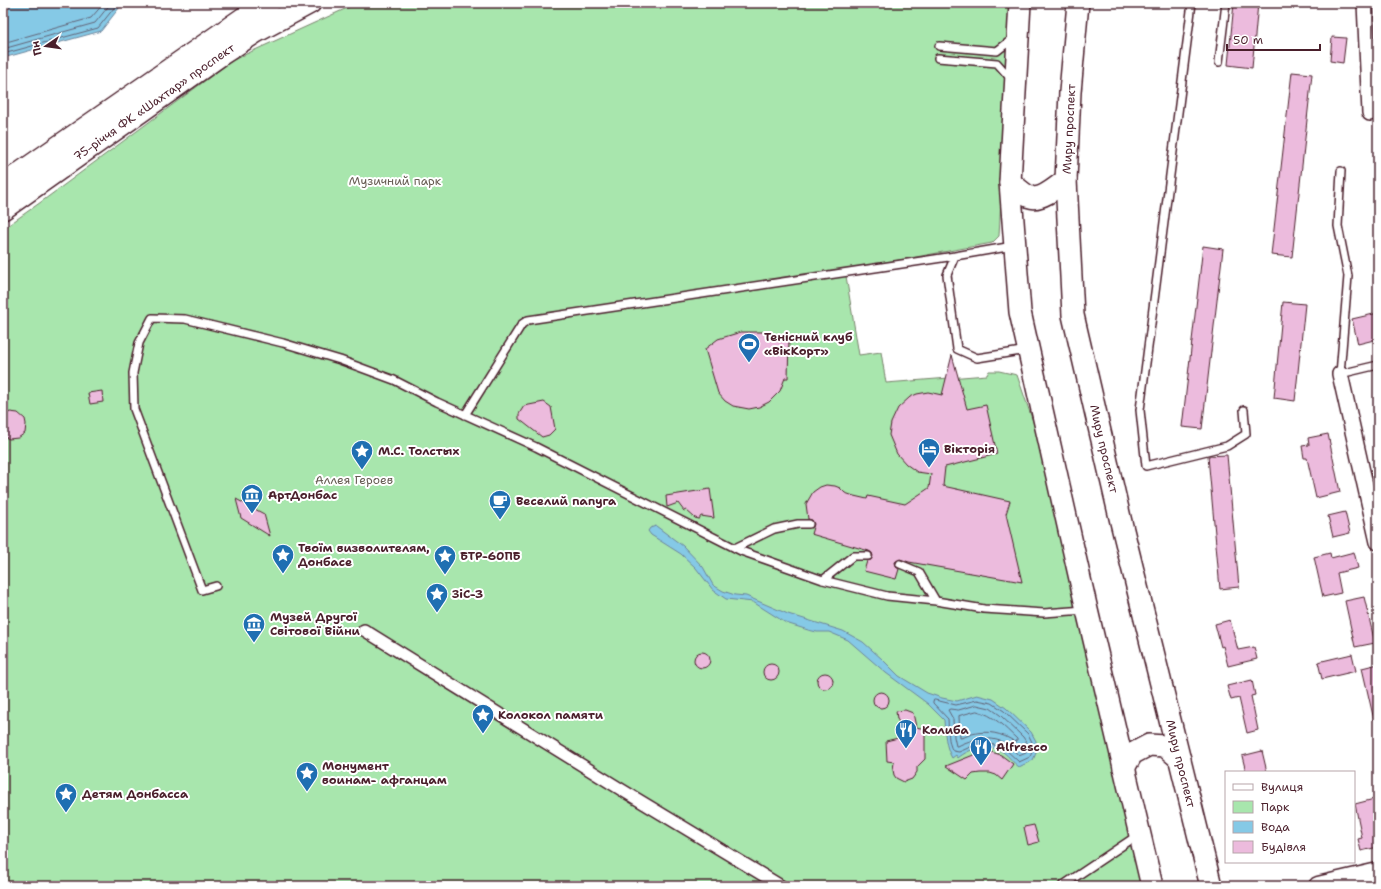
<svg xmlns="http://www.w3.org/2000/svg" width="1381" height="889" viewBox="0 0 1381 889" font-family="'Shantell Sans',sans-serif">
	<rect width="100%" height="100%" fill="#fff"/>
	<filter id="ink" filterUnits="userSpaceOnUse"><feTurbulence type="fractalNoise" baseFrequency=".025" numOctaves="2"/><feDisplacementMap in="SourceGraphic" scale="8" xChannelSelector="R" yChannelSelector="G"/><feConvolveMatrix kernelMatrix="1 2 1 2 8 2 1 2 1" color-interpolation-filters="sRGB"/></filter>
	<g filter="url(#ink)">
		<path fill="#a8e6ad" stroke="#79826c" d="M358 3H1011L999 236 992 243 845 270 859 355 881 352 886 383 987 375 989 371H999L1017 375 1038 436 1143 886H3V229L41 202 233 60Z"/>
		<path fill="#85c9e6" stroke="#6d859b" d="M3 3H123L101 31 3 58Z
			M656 526 683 546 703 567 713 585 723 591 735 595 746 596 788 614 843 631 863 642 882 659 899 676 927 693 942 698 957 701 977 695 993 699 1006 708 1031 732 1036 741V753L1033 760 1019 767C1013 763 1009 756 1003 752 988 743 970 748 958 758L956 755 952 758C945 746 945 734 944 720L928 704 886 673 848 640 829 632H817L808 630 786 623 753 602 726 599 713 590 696 568 681 554 651 535 648 531 650 528Z"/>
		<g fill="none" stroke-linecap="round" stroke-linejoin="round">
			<path stroke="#626376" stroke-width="1" d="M3 43 91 18 104 3
				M3 49 95 23 111 3
				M3 54 98 28 118 3
				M935 700 956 705 977 700 992 703 1004 711 1028 734 1032 742V752L1030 757 1019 762 1004 748 988 743 975 745 959 752 953 751C947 742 949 730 948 719L933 703V701Z
				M977 705 990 708 1000 715 1023 737 1027 743 1026 753 1019 756C1015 752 1013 748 1008 745 993 735 973 738 958 746H956L954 737 953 719 948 710 950 709 958 710Z
				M977 711C994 715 1004 727 1017 739V741L1015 742C1002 733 987 730 972 734 968 735 964 738 960 738L959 716Z"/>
		</g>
		<path fill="#ecbbdd" stroke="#4a1f2b" d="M1234 3H1258L1252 68 1228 65Z
			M1332 37 1346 38 1343 63 1330 61Z
			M1292 72 1312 74 1292 257 1271 255Z
			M1203 246 1223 249 1202 429 1182 427Z
			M1283 302 1305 304 1295 401 1274 398Z
			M1378 313V339L1358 344 1352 319Z
			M741 332H764L779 335 789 338 788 378H785L780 391 769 402 759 407 749 409 733 406 725 401 718 393 705 349 718 339Z
			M952 355 967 409 986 405 997 454 945 467 943 486 1010 501 1006 514 1022 582 909 562 900 559 895 562 896 567 899 569 896 579 864 571 867 561 871 560 873 556 872 553 869 551 811 534 814 524 812 520 808 519 806 504 813 492 820 487 826 485 835 486 840 488 845 493 854 496 867 499 868 496 905 504 929 488 931 474 917 472 906 464 897 454 889 435 891 423 898 408 910 397 917 394 928 392 942 395Z
			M102 391 103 402 90 404 88 393Z
			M544 402 551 407 555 429 549 435 542 437 519 419V414L524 406Z
			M10 412 18 413 25 419 26 424 25 433 18 438 9 439 3 436V416Z
			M1328 434 1340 492 1316 498 1307 458H1304L1302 446 1309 445 1308 438Z
			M1227 455 1239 587 1220 589 1208 456Z
			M710 489 714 518 701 516 699 519 695 518 686 510 684 511 678 503 667 507 666 496Z
			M236 499 264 514 270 536 241 518Z
			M1345 512 1350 533 1333 537 1328 516Z
			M1354 552 1358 568 1337 573 1341 593 1323 597 1314 557 1330 553 1331 558Z
			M1364 597 1375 643 1355 647 1345 601Z
			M1230 620 1238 650 1254 647 1257 659 1228 666 1223 646 1221 647 1215 624Z
			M694 660a8 8 0 1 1 16 0a8 8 0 1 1-16 0Z
			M1352 654 1356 671 1322 679 1318 662Z
			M1378 664V720H1374L1362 668Z
			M763 672a8 8 0 1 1 16 0a8 8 0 1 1-16 0Z
			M817 681a8 8 0 1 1 16 0a8 8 0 1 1-16 0Z
			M1252 680 1255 695 1251 696 1258 730 1247 733 1239 698 1231 700 1227 686Z
			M873 700a8 8 0 1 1 16 0a8 8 0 1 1-16 0Z
			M905 710 913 713 916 727 925 729V759L917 767V772L912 779 904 782 896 778 894 775 893 770 894 762 887 761 886 741 898 738 899 722 897 719 896 711Z
			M988 751 1001 755 1013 764 1002 780 996 775 990 773H980L973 774 967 780 946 766 976 754V752Z
			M1262 751 1267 772H1246L1242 756Z
			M1378 798V847L1361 851 1358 839 1362 838 1355 804Z
			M1034 825 1039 842 1028 845 1024 827Z"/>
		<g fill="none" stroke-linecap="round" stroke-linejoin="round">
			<g stroke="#4a1f2b" stroke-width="10">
				<path id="service" d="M1192 3 1140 410 1146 466 1227 446 1246 434 1244 410
					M939 46 997 51 1015 37
					M938 58 997 63 1012 80
					M1219 62 1226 3
					M1341 171 1338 226 1348 276 1340 374 1378 365
					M1013 246 955 256 947 275 957 349 977 358 1028 350
					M465 415 522 324 528 320 955 256
					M735 548 774 529 798 524H809
					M900 564 919 572 936 601
					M823 580 853 556H868
					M216 586 202 590 134 409 133 373 139 343 152 318 185 319 283 343 340 360 394 380 437 402 536 447 741 551 823 580 887 596 936 601 984 609 1044 613 1085 610
					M1370 874 1373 886
					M1062 886 1138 835"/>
			</g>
			<g stroke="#4a1f2b" stroke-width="14">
				<path id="pedestrian" d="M364 630 622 790 781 886"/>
			</g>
			<g stroke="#4a1f2b" stroke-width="18">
				<path id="minor" d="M1365 3 1370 113
					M1340 374 1378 542"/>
			</g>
			<g stroke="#4a1f2b" stroke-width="21">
				<path id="tertiary" d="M1318 886 1378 872"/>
			</g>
			<g stroke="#4a1f2b" stroke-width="24">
				<g id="secondary">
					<path d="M1020 3 1010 182 1020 312 1087 610 1152 886"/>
					<path id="s1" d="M1078 3 1070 92 1066 180 1073 315 1121 522 1211 886"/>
					<path d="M1010 182C1016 187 1023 194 1030 197 1041 201 1058 186 1066 180"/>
					<path d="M3 185 245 17 269 3"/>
					<path id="s2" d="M3 209 222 54 256 32 310 3"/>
					<path d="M1124 768 1132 754 1149 745 1165 746 1180 759"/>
				</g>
			</g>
			<use href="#service" stroke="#fff" stroke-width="7"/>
			<use href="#pedestrian" stroke="#fff" stroke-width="11"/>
			<use href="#minor" stroke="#fff" stroke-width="15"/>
			<use href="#tertiary" stroke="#fff" stroke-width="18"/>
			<use href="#secondary" stroke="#fff" stroke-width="21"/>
		</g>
	</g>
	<defs>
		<g id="stadium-pin" transform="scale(1.15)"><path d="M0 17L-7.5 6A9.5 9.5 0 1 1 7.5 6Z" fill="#1f6fb2" stroke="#fff"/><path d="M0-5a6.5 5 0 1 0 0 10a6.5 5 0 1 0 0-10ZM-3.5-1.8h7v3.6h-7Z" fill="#fff"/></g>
		<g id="hotel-pin" transform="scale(1.15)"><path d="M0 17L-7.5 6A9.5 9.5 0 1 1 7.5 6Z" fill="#1f6fb2" stroke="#fff"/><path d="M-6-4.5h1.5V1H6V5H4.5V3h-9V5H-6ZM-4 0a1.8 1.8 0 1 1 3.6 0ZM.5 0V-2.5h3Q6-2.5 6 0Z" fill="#fff"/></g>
		<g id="sight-pin" transform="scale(1.15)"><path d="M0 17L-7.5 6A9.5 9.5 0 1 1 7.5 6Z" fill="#1f6fb2" stroke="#fff"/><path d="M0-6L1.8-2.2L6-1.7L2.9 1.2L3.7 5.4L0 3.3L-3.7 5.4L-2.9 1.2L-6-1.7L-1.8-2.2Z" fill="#fff"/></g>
		<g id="museum-pin" transform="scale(1.15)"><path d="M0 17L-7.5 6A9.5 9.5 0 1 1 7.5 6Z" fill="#1f6fb2" stroke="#fff"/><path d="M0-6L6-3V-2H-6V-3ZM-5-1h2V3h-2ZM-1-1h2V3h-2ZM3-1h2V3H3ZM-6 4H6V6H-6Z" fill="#fff"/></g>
		<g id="cafe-pin" transform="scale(1.15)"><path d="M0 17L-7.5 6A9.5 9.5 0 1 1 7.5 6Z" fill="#1f6fb2" stroke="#fff"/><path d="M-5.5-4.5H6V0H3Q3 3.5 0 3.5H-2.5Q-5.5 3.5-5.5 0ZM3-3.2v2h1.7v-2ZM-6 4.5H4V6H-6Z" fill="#fff"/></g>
		<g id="restaurant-pin" transform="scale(1.15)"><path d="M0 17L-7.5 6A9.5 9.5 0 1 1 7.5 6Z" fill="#1f6fb2" stroke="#fff"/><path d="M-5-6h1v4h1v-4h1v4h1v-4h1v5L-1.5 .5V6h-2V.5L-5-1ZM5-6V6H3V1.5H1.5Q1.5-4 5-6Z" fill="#fff"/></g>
	</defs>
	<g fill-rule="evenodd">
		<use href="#stadium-pin" x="749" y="344"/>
		<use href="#hotel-pin" x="929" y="449"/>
		<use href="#sight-pin" x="362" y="451"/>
		<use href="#museum-pin" x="252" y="495"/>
		<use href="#cafe-pin" x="500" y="501"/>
		<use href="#sight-pin" x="283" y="555"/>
		<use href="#sight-pin" x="445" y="556"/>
		<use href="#sight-pin" x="437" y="594"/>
		<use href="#museum-pin" x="254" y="624"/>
		<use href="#sight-pin" x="483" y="715"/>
		<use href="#restaurant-pin" x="906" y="730"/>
		<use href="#restaurant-pin" x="981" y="747"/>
		<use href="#sight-pin" x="307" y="773"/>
		<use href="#sight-pin" x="66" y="794"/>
	</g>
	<g text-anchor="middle" stroke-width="4" stroke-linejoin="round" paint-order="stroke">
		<g font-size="12" fill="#4a1f2b" stroke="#fff">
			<text dy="4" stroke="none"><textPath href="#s2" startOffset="185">75-річчя ФК «Шахтар» проспект</textPath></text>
			<text transform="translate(1069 129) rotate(-87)" y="4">Миру проспект</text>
			<text dy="4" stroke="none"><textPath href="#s1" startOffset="450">Миру проспект</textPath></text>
			<text dy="4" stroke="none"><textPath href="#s1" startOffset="774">Миру проспект</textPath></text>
		</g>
		<g font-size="12" fill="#665b52" stroke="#fff">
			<text x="395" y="185">Музичний парк</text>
			<text x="354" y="484">Аллея Героев</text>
		</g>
		<g font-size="12" font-weight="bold" fill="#4a1f2b" stroke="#fff" text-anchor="start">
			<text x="764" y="341">Тенісний клуб<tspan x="764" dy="14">«ВікКорт»</tspan></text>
			<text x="944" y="453">Вікторія</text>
			<text x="378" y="455">М.С. Толстых</text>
			<text x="268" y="499">АртДонбас</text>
			<text x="516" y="505">Веселий папуга</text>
			<text x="298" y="552">Твоїм визволителям,<tspan x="298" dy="14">Донбасе</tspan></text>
			<text x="460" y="560">БТР-60ПБ</text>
			<text x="452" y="598">ЗіС-3</text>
			<text x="270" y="621">Музей Другої<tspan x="270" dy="14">Світової Війни</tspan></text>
			<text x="498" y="719">Колокол памяти</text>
			<text x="922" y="734">Колиба</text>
			<text x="996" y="751">Alfresco</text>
			<text x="322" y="770">Монумент<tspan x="322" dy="14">воинам- афганцам</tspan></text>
			<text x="82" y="798">Детям Донбасса</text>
		</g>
	</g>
	<rect width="1381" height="889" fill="none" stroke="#fff" stroke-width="16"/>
	<rect x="8" y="8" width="1365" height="873" fill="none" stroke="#4a1f2b" stroke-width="1.5" filter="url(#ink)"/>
	<rect x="1225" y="771" width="130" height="92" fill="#ffffff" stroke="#b7a5aa"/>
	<rect x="1233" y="784" width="20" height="6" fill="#ffffff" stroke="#b7a5aa"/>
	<text x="1261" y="791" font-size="12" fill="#4a1f2b">Вулиця</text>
	<rect x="1233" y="801" width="20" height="12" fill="#a8e6ad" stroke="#b7a5aa"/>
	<text x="1261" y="811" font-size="12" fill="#4a1f2b">Парк</text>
	<rect x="1233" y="821" width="20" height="12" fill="#85c9e6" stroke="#b7a5aa"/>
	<text x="1261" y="831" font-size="12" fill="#4a1f2b">Вода</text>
	<rect x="1233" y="841" width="20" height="12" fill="#ecbbdd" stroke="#b7a5aa"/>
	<text x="1261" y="851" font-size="12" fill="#4a1f2b">Будівля</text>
	<g transform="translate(46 46) rotate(257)" stroke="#ffffff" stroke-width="3" paint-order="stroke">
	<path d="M0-3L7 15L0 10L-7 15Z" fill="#4a1f2b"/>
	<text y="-6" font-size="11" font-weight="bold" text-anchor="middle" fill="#4a1f2b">Пн</text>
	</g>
	<path d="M1227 44v6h93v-6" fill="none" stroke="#4a1f2b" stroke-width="2"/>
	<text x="1233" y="44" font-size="12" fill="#4a1f2b" stroke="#ffffff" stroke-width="3" paint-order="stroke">50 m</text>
</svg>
